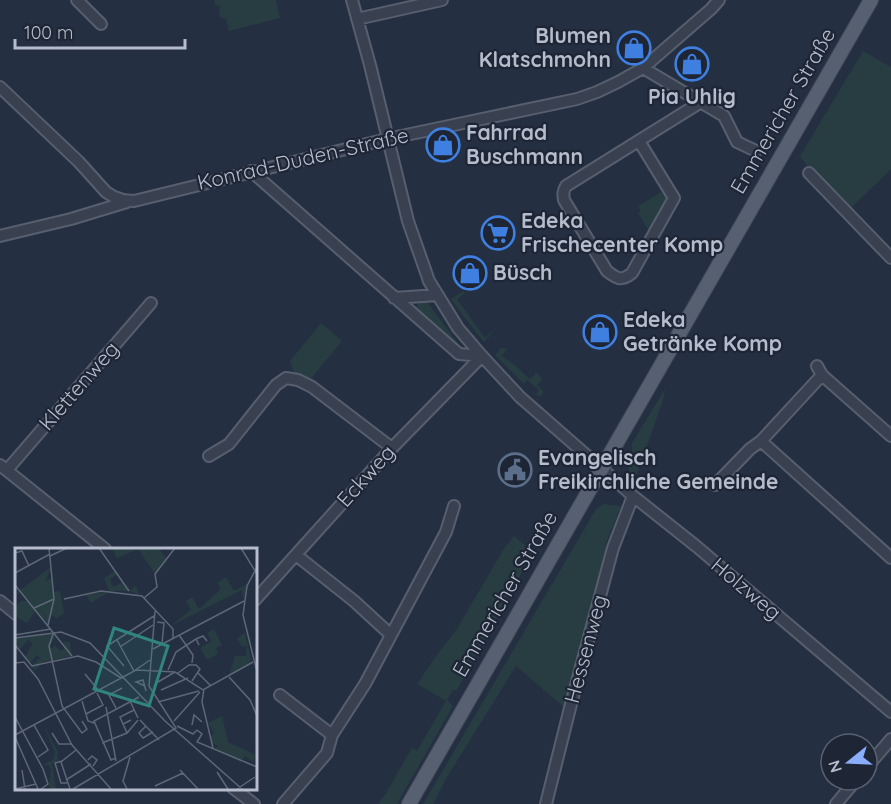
<svg xmlns="http://www.w3.org/2000/svg" width="891" height="804" viewBox="0 0 891 804" font-family="Quicksand,sans-serif">
	<rect width="100%" height="100%" fill="#242f41"/>
	<path fill="#273d42" d="M215 0H276L280 18 229 31 226 19 219 17 220 6 215 5Z
		M863 51 891 67V169L849 210 811 171 800 156Z
		M663 191 666 197V200L649 231 638 213 641 211 638 206Z
		M463 291 465 293 457 299 485 338 491 332 492 333 484 342 461 313 451 299Z
		M422 301 428 303 462 349V353L415 312 418 302Z
		M321 323 342 341 310 380 294 374 290 361Z
		M501 348H503L507 349 502 356 508 361 509 360 530 379 537 373 542 379 537 385 544 392 540 397 536 394 539 390 527 380 524 384 495 355Z
		M665 389 663 400 635 480 631 476 627 465 632 456V443Z
		M604 504 621 506 606 543 604 562 566 709 516 666 447 777 433 804H423L596 509Z
		M514 536 533 552 457 690H453L447 700 453 706 397 804H378L386 793 412 748 417 751 446 701 417 684 436 656 457 629 503 550Z"/>
	<g fill="none" stroke-linecap="round" stroke-linejoin="round">
		<g stroke="#575f6e" stroke-width="14">
			<path id="minor" d="M77 0 101 24
				M352 0 370 65 408 221 429 281 458 328 482 356 520 397 536 411 633 496 696 546 891 712
				M357 19 442 0
				M643 68 724 116 737 142 756 151
				M0 87 79 162 106 192 114 197 123 200 134 201 387 139 577 99 597 92 618 82 643 68 711 9 719 0
				M639 141 674 198 632 273C621 282 616 278 607 271L564 200C563 194 563 191 566 186L701 102
				M251 171 459 354 482 356
				M809 173 891 258
				M0 236 71 219 127 202
				M394 298 438 295
				M817 366 822 375 891 436
				M761 441 891 558
				M209 456 229 444 276 385 286 378 298 380 312 387 392 448
				M0 465 105 549
				M7 470 151 303
				M715 485 750 449 761 441 822 375
				M296 555 354 601 391 635
				M255 600 392 448 482 356
				M0 601 16 614
				M280 695 332 735
				M867 767 891 739
				M233 788 254 804
				M283 804 327 753 332 735 365 684 446 532 454 506
				M546 804 571 704 613 548 633 496
				M836 804 856 780"/>
		</g>
		<g stroke="#424a5a" stroke-width="16">
			<path id="major" d="M409 804 871 0"/>
		</g>
		<use href="#minor" stroke="#394151" stroke-width="10"/>
		<use href="#major" stroke="#576071" stroke-width="14"/>
	</g>
	<defs>
		<g id="shop-ring" transform="scale(1.725)"><circle r="9.5" fill="#1e2636" stroke="#3f7fe0" stroke-width="1.5"/><path d="M-5-2.5h2.3a2.7 3.5 0 0 1 5.4 0H5L5.5 6h-11ZM-1.5-2.5h3a1.5 2.3 0 0 0-3 0Z" fill="#3f7fe0"/></g>
		<g id="supermarket-ring" transform="scale(1.725)"><circle r="9.5" fill="#1e2636" stroke="#3f7fe0" stroke-width="1.5"/><path d="M-6-5.5h2.5l.6 2H6L4.5 2H-2.5L-4.4-4H-6ZM-1.5 3.2a1.3 1.3 0 1 0 .1 0ZM3 3.2a1.3 1.3 0 1 0 .1 0Z" fill="#3f7fe0"/></g>
		<g id="civic-ring" transform="scale(1.725)"><circle r="9.5" fill="#1e2636" stroke="#5c6f8a" stroke-width="1.5"/><path d="M-.6-6.5H3V-4.5H.6V-3L4-1V1h2V6H-6V1h2V-1L-.6-3ZM-1.2 2.5V6h2.4V2.5Z" fill="#5c6f8a"/></g>
	</defs>
	<g fill-rule="evenodd">
		<use href="#shop-ring" x="634" y="48"/>
		<use href="#shop-ring" x="692" y="64"/>
		<use href="#shop-ring" x="443" y="145"/>
		<use href="#supermarket-ring" x="498" y="233"/>
		<use href="#shop-ring" x="470" y="273"/>
		<use href="#shop-ring" x="600" y="332"/>
		<use href="#civic-ring" x="515" y="470"/>
	</g>
	<g text-anchor="middle" stroke-width="4.5" stroke-linejoin="round" paint-order="stroke">
		<g font-size="21" font-weight="bold" fill="#b5bccb" stroke="#1e2636" text-anchor="start">
			<text x="611" y="43" text-anchor="end">Blumen<tspan x="611" dy="24">Klatschmohn</tspan></text>
			<text x="692" y="104" text-anchor="middle">Pia Uhlig</text>
			<text x="466" y="140">Fahrrad<tspan x="466" dy="24">Buschmann</tspan></text>
			<text x="521" y="228">Edeka<tspan x="521" dy="24">Frischecenter Komp</tspan></text>
			<text x="493" y="280">Büsch</text>
			<text x="623" y="327">Edeka<tspan x="623" dy="24">Getränke Komp</tspan></text>
			<text x="538" y="465">Evangelisch<tspan x="538" dy="24">Freikirchliche Gemeinde</tspan></text>
		</g>
		<g font-size="21" fill="#b5bccb" stroke="#1e2636">
			<text transform="translate(783 111) rotate(-60)" y="7">Emmericher Straße</text>
			<text transform="translate(303 159) rotate(-13)" y="7">Konrad-Duden-Straße</text>
			<text transform="translate(79 386) rotate(-49)" y="7">Klettenweg</text>
			<text transform="translate(366 476) rotate(-48)" y="7">Eckweg</text>
			<text transform="translate(746 589) rotate(40)" y="7">Holzweg</text>
			<text transform="translate(505 594) rotate(-60)" y="7">Emmericher Straße</text>
			<text transform="translate(586 649) rotate(-75)" y="7">Hessenweg</text>
		</g>
	</g>
	<g transform="translate(15 548)">
		<rect width="242" height="242" fill="#242f41"/>
		<path d="M97 0H144L151 11 140 26 123 1 102 10ZM36 19 31 33 37 30 38 44 45 43 49 65 42 70 36 67 33 76 21 62 12 75 0 68V59L6 53H14L6 44 0 46ZM100 23 103 26 95 31 98 39 108 34 114 43 121 38 124 47 114 43H95L76 55 71 47 94 43 89 30ZM211 29 219 43 232 36 228 52 227 42 155 78 176 62 171 53 177 49 184 61 206 41 202 35ZM199 81 207 97 201 100 203 106 192 112 185 100 197 93 192 85ZM230 85 236 113 214 128 220 108H231L232 99 226 98 222 90ZM32 86H53H41L34 101 40 98 46 103 51 99 48 94H55L56 108 28 114 20 123 16 118 25 110 22 107 15 115 10 109 18 95 13 92 4 102 0 91ZM207 168 213 194 241 207 238 214 230 208 226 214 200 201 203 198 197 195 196 188 199 185 193 175ZM27 174 42 202 43 212 37 216 41 240 54 241H36L34 237 36 222 34 217H28L38 212 40 204Z" fill="#273d42"/>
		<path fill="none" stroke="#5e6778" stroke-width="1.5" d="M84 0 114 43M226 0 242 26M0 5 7 3 14 18M35 8 52 0M242 19 232 38 228 67 242 124M0 25 35 6M0 37 57 108M129 50 142 39 140 26 160 0M49 51 86 43 127 48 158 81V90M19 60 39 51M142 74 149 75 147 96M33 77 39 51 34 0M38 86 34 98 47 158 67 185 72 181 67 173M0 87 36 81M164 87 178 107 177 115M0 90 46 84 75 95 150 173 227 241M102 92 119 123 135 112M0 97 17 118 63 108 81 114 106 130M184 97 181 91 188 88 192 93M105 99 138 77M138 101 229 53M0 115 9 114 23 131 57 197 96 241M109 118 92 98 139 68M153 122 161 104 181 91M163 125 174 117H181L185 121 177 133M183 125 196 138M70 126 84 143M214 129 235 152 242 168M143 134 160 124M130 138 121 134 128 132 131 143M189 141 187 154 198 200M146 142 173 130M67 153 73 173 79 175M115 153 123 170M143 154 184 143M91 159 101 213M101 160 94 147 107 140M71 166 88 157 82 145M0 169 28 221 33 236 26 241M125 172 144 192M159 173 185 144M108 176 105 169 119 162M19 177 33 202 23 209M177 177 179 167 187 174M131 178 124 185 128 190 138 184M162 178 178 186 182 182M182 182 187 186 182 194 242 219M37 185 44 196H56M112 185 108 176 116 172M0 187 121 122 160 124 188 142 238 114M0 189 23 241M87 195 112 185 123 172M101 210 96 212 79 173 124 149M73 212 77 208 82 212 78 218M47 213 40 215 46 235H52M7 222 10 241M165 222 183 241M202 224 213 241M51 232 76 216M140 238 168 225M0 241 21 236M55 241 46 214 61 202M58 241 161 180 134 138 140 63M112 241 108 233 115 209M222 241 240 229"/>
		<path fill="#308481" fill-opacity="0.15" stroke="#308481" stroke-width="3" d="M99 80 153 98 134 158 79 141Z"/>
		<rect width="242" height="242" fill="none" stroke="#b5bccb" stroke-width="3"/>
	</g>
	<g transform="translate(849 762) rotate(252)"><circle r="28" fill="#1e2636" stroke="#5a6272" stroke-width="1.5"/>
	<path d="M0-4.5L10 22L0 15L-10 22Z" fill="#8aadfc"/>
	<text y="-9" font-size="16" font-weight="bold" text-anchor="middle" fill="#b5bccb">N</text>
	</g>
	<path d="M15 39v9h170v-9" fill="none" stroke="#b5bccb" stroke-width="3"/>
	<text x="24" y="39" font-size="18" fill="#b5bccb" stroke="#1e2636" stroke-width="4.5" paint-order="stroke">100 m</text>
</svg>
